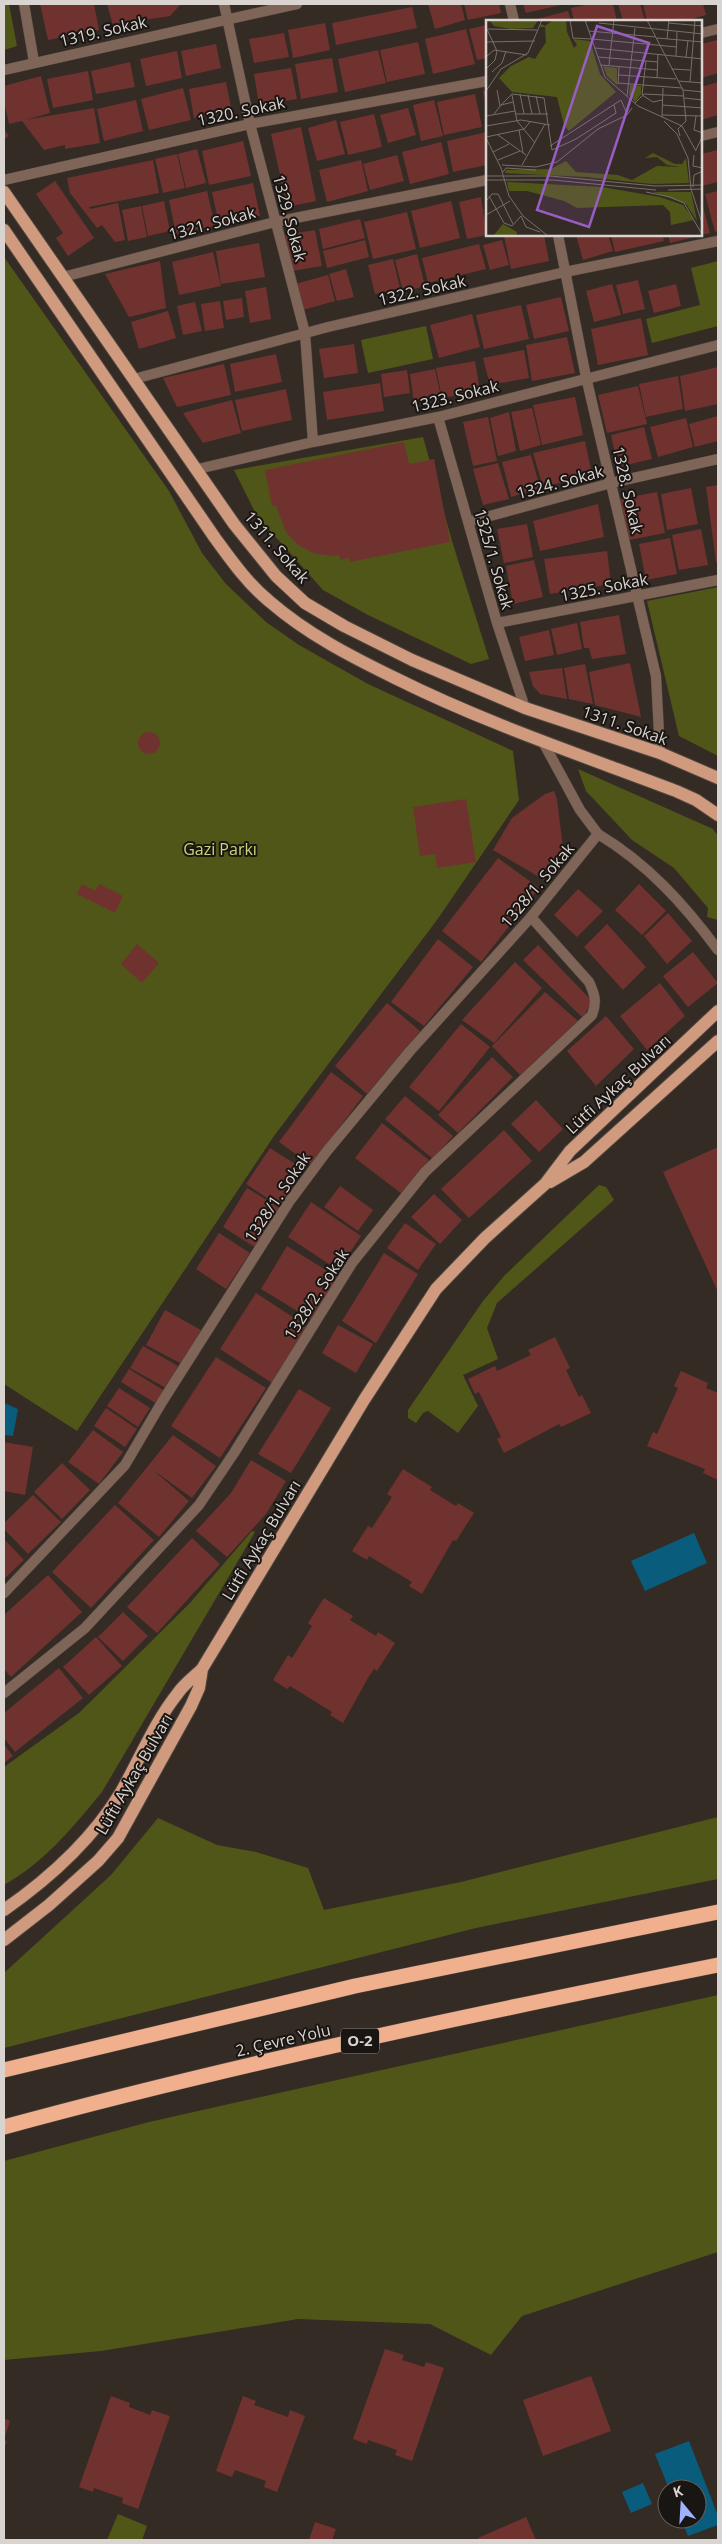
<svg xmlns="http://www.w3.org/2000/svg" width="722" height="2544" viewBox="0 0 722 2544" font-family="'Open Sans',sans-serif">
	<rect width="100%" height="100%" fill="#342b25"/>
	<path fill="#505618" d="M4 4H9L17 46 4 50Z
		M4 257 169 491 202 553 226 584 266 622 299 645 368 684 513 751 519 800 437 920 274 1136 77 1431 4 1384Z
		M718 261V326L652 343 646 319 700 305 691 268Z
		M426 326 433 359 368 373 361 340Z
		M423 437 452 541 489 659 471 664 368 615 323 590 257 516 234 470Z
		M718 587V756L679 736 647 601Z
		M578 769 713 829 718 836V920L707 917 708 908 674 868 632 840 586 791Z
		M599 1185 606 1187 614 1200 497 1303 487 1328 498 1359 463 1375 478 1406 458 1433 428 1411 423 1413 416 1423 408 1418V1410L483 1301 504 1276Z
		M252 1531 255 1532 102 1792C73 1827 44 1863 4 1885V1767L79 1713 189 1604Z
		M718 1817V1879L476 1928 4 2048V1973L111 1875 158 1818 217 1845 256 1852 308 1868 324 1910 461 1882Z
		M718 1995V2252L522 2316 491 2355 430 2324 298 2319 101 2351 4 2360V2161L149 2122Z
		M118 2514 147 2526 142 2540H107Z"/>
	<path fill="#0a5c7d" d="M4 1403 18 1409 13 1436 4 1435Z
		M694 1533 707 1563 645 1591 631 1561Z
		M689 2441 718 2516V2525L688 2536 681 2519H697V2489H669L655 2454Z
		M643 2483 652 2504 631 2513 622 2492Z"/>
	<path fill="#70322f" d="M40 4H94L99 30 48 40Z
		M107 4H181L170 16 113 25Z
		M428 4H461L465 20 435 29Z
		M464 4H499L501 13 468 20Z
		M523 4H561V5L526 13Z
		M590 4H613L617 21H574L571 8Z
		M618 4H640L645 21H623Z
		M643 4H703L706 15 684 21H647Z
		M412 7 417 28 336 45 332 23Z
		M568 11 571 21H530Z
		M325 23 330 50 293 58 288 30Z
		M487 25V58L477 60 469 29Z
		M466 29 475 64 433 74 425 39Z
		M284 33 289 57 254 63 249 39Z
		M717 40 718 73 701 78V44Z
		M418 42 425 74 387 82 380 50Z
		M216 44 221 68 186 76 181 51Z
		M378 50 386 83 345 92 338 59Z
		M177 51 182 78 146 86 140 59Z
		M332 58 338 92 301 99 295 64Z
		M130 62 135 87 96 94 91 71Z
		M291 68 297 99 259 105 254 74Z
		M88 71 93 100 53 108 47 79Z
		M41 76 50 113 25 120 94 108 100 143 65 149V145L44 150 22 121 9 124 4 102V86Z
		M226 82 232 112 194 118 189 89Z
		M718 82V115L701 120V87Z
		M183 88 191 120 149 130 141 99Z
		M487 90V107H486L483 91Z
		M475 94 482 127 444 135 437 102Z
		M136 100 143 131 104 141 97 109Z
		M434 100 443 136 421 141 413 105Z
		M408 108 416 135 388 143 380 115Z
		M374 114 382 147 348 155 340 122Z
		M336 120 345 154 317 161 308 128Z
		M301 127 316 201 287 207 271 134Z
		M4 129 9 136 4 139Z
		M487 132V165L453 172 447 141Z
		M243 141 251 176 209 185 202 151Z
		M441 142 449 174 410 184 402 152Z
		M197 149 206 183 186 188 178 154Z
		M718 150V182L701 186V154Z
		M177 154 185 188 163 193 155 159Z
		M397 155 404 181 370 190 363 164Z
		M153 160 159 193 89 207 90 209 118 203 125 240 115 242 102 225 97 228 70 193 67 178Z
		M361 160 368 191 327 202 319 170Z
		M55 181 94 238 68 256 56 238 63 233 36 194Z
		M253 183 260 216 219 225 212 192Z
		M207 191 215 226 176 234 169 200Z
		M718 191V231L715 232 705 194Z
		M481 197 487 235 467 239 459 202Z
		M701 199 710 233 701 235Z
		M164 201 170 231 148 236 142 206Z
		M451 201 460 238 420 248 411 211Z
		M141 206 147 237 128 241 122 210Z
		M407 212 416 249 373 259 364 222Z
		M360 219 365 238 323 249 319 229Z
		M315 230 322 266 292 271 285 235Z
		M544 235 549 261 511 269 504 236Z
		M576 235H608L613 251 583 260Z
		M611 235H663L664 241 615 252Z
		M668 235H699V236L670 243Z
		M365 240 369 257 327 268 323 251Z
		M502 240 509 265 490 270 483 245Z
		M259 243 265 277 221 284 216 251Z
		M479 244 486 269 428 283 422 258Z
		M213 252 221 286 179 295 172 262Z
		M417 254 425 286 403 292 395 260Z
		M393 259 400 288 375 294 368 265Z
		M160 261 166 308 129 317 105 274Z
		M346 269 354 297 337 301 329 274Z
		M328 275 335 301 303 310 295 284Z
		M638 280 645 309 623 314 616 285Z
		M612 284 621 315 594 322 586 291Z
		M676 284 681 306 654 313 648 291Z
		M266 287 271 319 250 323 245 291Z
		M561 297 569 331 534 339 526 305Z
		M242 298 244 317 226 320 223 301Z
		M220 301 224 328 205 331 201 304Z
		M195 302 202 331 183 335 177 306Z
		M521 305 529 339 484 349 476 315Z
		M168 311 176 338 139 349 131 322Z
		M472 314 480 347 439 358 430 325Z
		M641 318 648 355 598 365 591 329Z
		M567 337 575 373 532 381 526 345Z
		M354 344 358 373 324 378 319 349Z
		M524 350 529 378 490 385 483 358Z
		M276 354 282 382 235 392 230 364Z
		M475 361 480 391 442 398 436 368Z
		M224 364 231 395 177 407 163 378Z
		M718 367V404L685 411 680 376Z
		M435 369 441 397 414 402 410 374Z
		M407 370 410 393 384 397 381 374Z
		M678 376 683 409 646 417 639 384Z
		M380 383 384 411 327 420 323 392Z
		M638 386 647 424 607 433 598 395Z
		M286 389 292 420 242 431 235 400Z
		M575 397 583 435 542 445 533 405Z
		M232 400 241 433 203 443 183 413Z
		M532 408 541 445 520 451 511 412Z
		M509 412 516 451 498 456 490 418Z
		M718 416V441L695 447 689 424Z
		M488 417 497 461 473 466 463 422Z
		M686 418 693 447 658 457 650 427Z
		M644 427 652 459 618 467 611 435Z
		M585 441 592 475 543 487 533 453Z
		M404 442 409 464 434 459 450 542 350 562 349 558 340 560 339 555 331 556 313 553 298 545 286 532 276 506H272L265 470Z
		M531 455 540 488 511 497 502 462Z
		M498 463 509 499 483 505 473 469Z
		M718 485V562H716L706 487Z
		M691 488 698 524 667 530 661 494Z
		M657 492 665 533 629 540 620 499Z
		M598 504 604 537 540 551 533 521Z
		M527 524 533 557 504 563 497 529Z
		M701 529 708 565 679 570 672 535Z
		M670 538 677 574 646 580 639 544Z
		M607 551 611 584 550 594 544 559Z
		M534 560 543 597 513 604 506 566Z
		M619 615 626 654 592 659 589 648H584L580 622Z
		M577 623 582 649 557 655 551 629Z
		M549 630 554 655 525 661 519 637Z
		M630 663 641 717 595 705 589 672Z
		M585 664 593 704 569 699 564 668Z
		M562 668 567 699 540 694 533 686 529 672Z
		M138 743a11 11 0 1 1 22 0a11 11 0 1 1-22 0Z
		M554 791 557 799 563 848 544 880 493 850 512 818 545 794Z
		M466 799 476 862 437 868 435 854 420 856 413 807Z
		M498 858 539 888 481 962 442 931Z
		M82 884 95 891 99 884 123 896 115 913 77 894Z
		M639 884 666 911 642 935 615 910Z
		M578 889 603 911 577 937 554 915Z
		M668 913 692 941 667 964 644 936Z
		M607 924 646 967 623 990 584 947Z
		M438 939 473 967 424 1026 391 1002Z
		M137 944 159 963 142 983 121 964Z
		M538 945 592 1001 583 1018 523 960Z
		M693 952 718 983 688 1007 663 976Z
		M515 962 542 988 494 1043 462 1020Z
		M660 983 685 1016 647 1050 620 1016Z
		M545 992 578 1021 520 1075 492 1046Z
		M387 1003 420 1031 367 1094 335 1066Z
		M606 1016 634 1049 596 1086 567 1051Z
		M461 1024 490 1047 439 1111 409 1087Z
		M492 1057 513 1077 458 1133 438 1115Z
		M331 1072 363 1096 311 1165 279 1142Z
		M405 1096 453 1136 433 1159 385 1119Z
		M536 1100 563 1129 539 1152 511 1124Z
		M382 1123 429 1160 402 1194 355 1158Z
		M504 1130 532 1161 469 1218 441 1189Z
		M718 1147V1292L663 1172Z
		M270 1148 303 1169 279 1206 246 1184Z
		M340 1186 373 1210 358 1231 324 1207Z
		M247 1188 281 1209 256 1248 223 1227Z
		M434 1194 462 1220 440 1244 411 1217Z
		M311 1202 361 1236 338 1270 288 1237Z
		M405 1223 436 1244 418 1270 387 1248Z
		M219 1233 250 1253 226 1289 196 1269Z
		M287 1246 339 1278 312 1320 261 1289Z
		M384 1253 418 1274 376 1343 342 1321Z
		M256 1293 308 1327 272 1383 220 1349Z
		M165 1310 201 1330 182 1364 146 1345Z
		M338 1325 373 1344 356 1373 322 1353Z
		M555 1337 570 1368 566 1370 579 1397 582 1395 591 1413 561 1427 559 1424 504 1453 497 1439 501 1437 479 1392 475 1394 468 1379 495 1366 497 1371 531 1355 528 1350Z
		M143 1346 178 1366 166 1388 130 1368Z
		M216 1357 266 1388 220 1458 171 1426Z
		M129 1369 165 1391 157 1404 121 1382Z
		M681 1371 708 1383 706 1388 718 1393V1480L703 1473 705 1469 647 1446 653 1432 657 1434 678 1388 674 1386Z
		M119 1388 150 1408 138 1427 107 1406Z
		M299 1389 331 1408 291 1473 258 1454Z
		M106 1408 137 1429 125 1447 94 1426Z
		M93 1430 123 1452 99 1484 68 1462Z
		M173 1435 216 1466 192 1498 153 1470 189 1501 159 1537 118 1503Z
		M4 1442 33 1447 25 1495 4 1491Z
		M251 1460 286 1481 266 1514 227 1557 196 1531 231 1493Z
		M62 1463 90 1490 62 1519 34 1492Z
		M403 1469 432 1487 430 1490 456 1506 458 1503 474 1513 456 1541 453 1540 422 1594 409 1586 412 1582 369 1556 367 1560 352 1551 368 1526 372 1528 392 1497 387 1494Z
		M33 1495 61 1522 28 1554 4 1529V1523Z
		M115 1505 154 1540 91 1608 52 1572Z
		M192 1538 220 1564 157 1633 127 1607Z
		M4 1539 24 1560 4 1579Z
		M48 1575 82 1612 11 1677 4 1669V1615Z
		M324 1598 353 1616 350 1620 376 1636 378 1632 395 1643 377 1671 374 1669 368 1678 343 1723 330 1715 332 1712 290 1686 287 1689 273 1680 288 1655 292 1658 312 1626 308 1623Z
		M123 1612 148 1636 123 1661 98 1637Z
		M96 1637 122 1666 89 1695 63 1667Z
		M59 1668 83 1698 15 1752 4 1738V1713Z
		M4 1744 13 1756 4 1763Z
		M385 2349 404 2355 402 2360 424 2367 426 2362 444 2368 412 2461 395 2455 397 2450 368 2440 367 2444 353 2439Z
		M591 2376 611 2431 543 2456 523 2400Z
		M111 2396 130 2403 129 2407 150 2415 152 2410 170 2416 138 2509 122 2503 123 2498 94 2488 93 2492 79 2487Z
		M243 2396 256 2401 254 2405 288 2417 290 2410 305 2416 277 2492 264 2487 266 2481 235 2470 232 2477 216 2471Z
		M4 2418 10 2421 4 2440 7 2441 4 2449Z
		M526 2517 536 2540H479L478 2538Z
		M315 2522 336 2529 332 2540H309Z"/>
	<g fill="none" stroke-linecap="round" stroke-linejoin="round">
		<g stroke="#4f4640" stroke-width="11">
			<path id="street" d="M24 4 34 62
				M224 4 250 124 305 333 313 442
				M510 4 514 21
				M701 33 718 29
				M4 70 297 4
				M701 136 718 132
				M4 180 250 124 487 81
				M558 235 586 377 656 676 660 753
				M63 277 275 222 487 180
				M134 379 328 327 565 272 718 241
				M438 417 497 623 525 708
				M198 469 313 442 438 417 718 345
				M468 522 611 483 718 459
				M497 623 718 580
				M543 742 580 810 598 834
				M4 1593 125 1465 162 1402 289 1202 327 1151 410 1051 531 917 598 834C648 864 684 904 718 950
				M4 1693 85 1628 199 1505 234 1453 352 1263 425 1172 592 1015C597 1002 595 995 589 982L531 917"/>
		</g>
		<g stroke="#4f4640" stroke-width="14">
			<path id="primary" d="M4 192 234 524 276 576 305 603 344 626 412 660 525 708 660 753 718 778
				M4 230 215 538C231 560 248 584 269 601 307 634 350 656 395 678 485 723 581 755 676 791L696 800 718 815
				M550 1182 584 1162 718 1041
				M4 1910C50 1878 92 1840 121 1792 140 1759 154 1723 178 1693 184 1684 194 1677 202 1669L364 1400 436 1289 485 1238 545 1184 570 1151 718 1011
				M4 1940 49 1905 98 1861 118 1838 191 1706 199 1688 202 1669"/>
		</g>
		<g stroke="#4f4640" stroke-width="16">
			<path id="highway" d="M4 2070 355 1986 718 1912
				M4 2127C239 2063 479 2013 718 1965"/>
		</g>
		<use href="#street" stroke="#7f6557" stroke-width="10"/>
		<use href="#primary" stroke="#d09a7e" stroke-width="12"/>
		<use href="#highway" stroke="#f0af8d" stroke-width="15"/>
	</g>
	<g text-anchor="middle" stroke-width="4" stroke-linejoin="round" paint-order="stroke">
		<rect fill="#191512" stroke="#a09b97" stroke-width="1" x="341" y="2028.5" width="38" height="25" rx="4"/>
		<g font-size="15" font-weight="bold" fill="#dad4d0">
			<text x="360" y="2046">O-2</text>
		</g>
		<g font-size="16" fill="#dad4d0" stroke="#191512">
			<text transform="translate(103 31) rotate(-13)" y="6">1319. Sokak</text>
			<text transform="translate(241 111) rotate(-12)" y="6">1320. Sokak</text>
			<text transform="translate(290 218) rotate(75)" y="6">1329. Sokak</text>
			<text transform="translate(212 223) rotate(-15)" y="6">1321. Sokak</text>
			<text transform="translate(422 290) rotate(-13)" y="6">1322. Sokak</text>
			<text transform="translate(455 396) rotate(-14)" y="6">1323. Sokak</text>
			<text transform="translate(560 482) rotate(-15)" y="6">1324. Sokak</text>
			<text transform="translate(628 490) rotate(77)" y="6">1328. Sokak</text>
			<text transform="translate(277 547) rotate(49)" y="6">1311. Sokak</text>
			<text transform="translate(494 559) rotate(74)" y="6">1325/1. Sokak</text>
			<text transform="translate(604 587) rotate(-11)" y="6">1325. Sokak</text>
			<text transform="translate(625 725) rotate(19)" y="6">1311. Sokak</text>
			<text transform="translate(537 885) rotate(-50)" y="6">1328/1. Sokak</text>
			<text transform="translate(618 1084) rotate(-43)" y="6">Lütfi Aykaç Bulvarı</text>
			<text transform="translate(277 1197) rotate(-56)" y="6">1328/1. Sokak</text>
			<text transform="translate(316 1294) rotate(-57)" y="6">1328/2. Sokak</text>
			<text transform="translate(261 1540) rotate(-59)" y="6">Lütfi Aykaç Bulvarı</text>
			<text transform="translate(134 1774) rotate(-60)" y="6">Lüfti Aykaç Bulvarı</text>
			<text transform="translate(283 2040) rotate(-13)" y="6">2. Çevre Yolu</text>
		</g>
		<g font-size="16" fill="#ccd678" stroke="#191512">
			<text x="220" y="855">Gazi Parkı</text>
		</g>
	</g>
	<g transform="translate(486 20)">
		<rect width="216" height="216" fill="#342b25"/>
		<path d="M3 0H52L47 8 25 9 8 6ZM67 0H80L81 12 88 28 91 25 87 19 104 21 114 54 130 72 83 111 78 105 71 77 26 72 13 58 25 46 43 37 49 39 60 22 59 7H54L55 4 59 6ZM117 46 131 48V65L121 56ZM144 65 155 66V74L149 82 143 75ZM167 133 189 144H196L200 138 203 163 166 164 100 157 19 153 20 150 65 149 80 141 90 152 132 155 146 160 171 146 195 147 181 145 171 137 159 138ZM21 162 116 167 174 177 197 185 208 200 185 205 184 192 177 185 91 188 78 181 41 171H23ZM167 172H205L211 201 200 184ZM17 204 31 212 30 216H7Z" fill="#505618"/>
		<path fill="none" stroke="#766f69" stroke-width="1" d="M84 0 87 18 105 19M99 0 119 57 152 86 196 106 210 131M161 0 197 70 200 101 192 109 194 116M113 3 217 14M182 3 217 6M0 7 11 31 9 40 0 49M2 9 51 10M103 11 170 17M171 18 217 22M106 19 191 27M181 19 183 0M0 22 49 21M109 28 217 39M190 36 191 12M0 37 8 30 41 35M112 37 172 42M200 37 202 20M115 45 172 50M123 45 128 0M186 49 204 50M6 52 16 43 20 31M133 55 190 59M171 58 172 34M192 61 217 63M204 62 209 0M132 63 196 68M132 64 133 47M11 70 14 86M197 70 217 72M0 71 15 49 42 33 56 0M34 74 38 94M26 75 31 101 49 123M42 75 46 94M156 75 160 41M156 75 167 82 176 80M50 76 54 94M141 76 149 8M198 78 217 80M149 83 158 74 198 76M15 85 26 74 58 78 66 130 90 119 130 93 128 85M176 85 217 88M8 94 15 85 27 82M30 94H62M176 95 217 96M0 96 29 91M210 96 208 110 217 113M176 97 177 68M178 101 191 114 202 138 205 169 217 206M0 106 35 100 64 105M33 110 37 133M12 115 40 135M0 117 38 109 44 102M0 118 15 148 23 176 37 196 62 216M64 126 135 80 141 94M210 130 217 115M7 132 23 124M208 135 207 146 217 148M12 140 34 131M16 145 50 147 71 142 112 109 141 95 146 88M36 145 59 104M17 152 20 148 50 150M0 156H64L169 166 217 165M0 160H67L170 170M207 167 208 155 217 151M182 170 217 169M160 172 184 177 198 183 217 216M3 176 18 203 26 206 35 196M0 181 6 174H12L27 204M0 195 24 181M35 196 40 207 54 212"/>
		<path fill="#985ec4" fill-opacity="0.15" stroke="#985ec4" stroke-width="2.5" d="M111 6 163 23 103 207 51 190Z"/>
		<rect width="216" height="216" fill="none" stroke="#dad4d0" stroke-width="2.5"/>
	</g>
	<rect width="722" height="2544" fill="none" stroke="#dad4d0" stroke-width="10"/>
	<g transform="translate(682 2504) rotate(342)"><circle r="24" fill="#191512" stroke="#66615e"/>
	<path d="M0-4L9 19L0 12L-9 19Z" fill="#9bb4fd"/>
	<text y="-8" font-size="14" font-weight="bold" text-anchor="middle" fill="#dad4d0">K</text>
	</g>
</svg>
